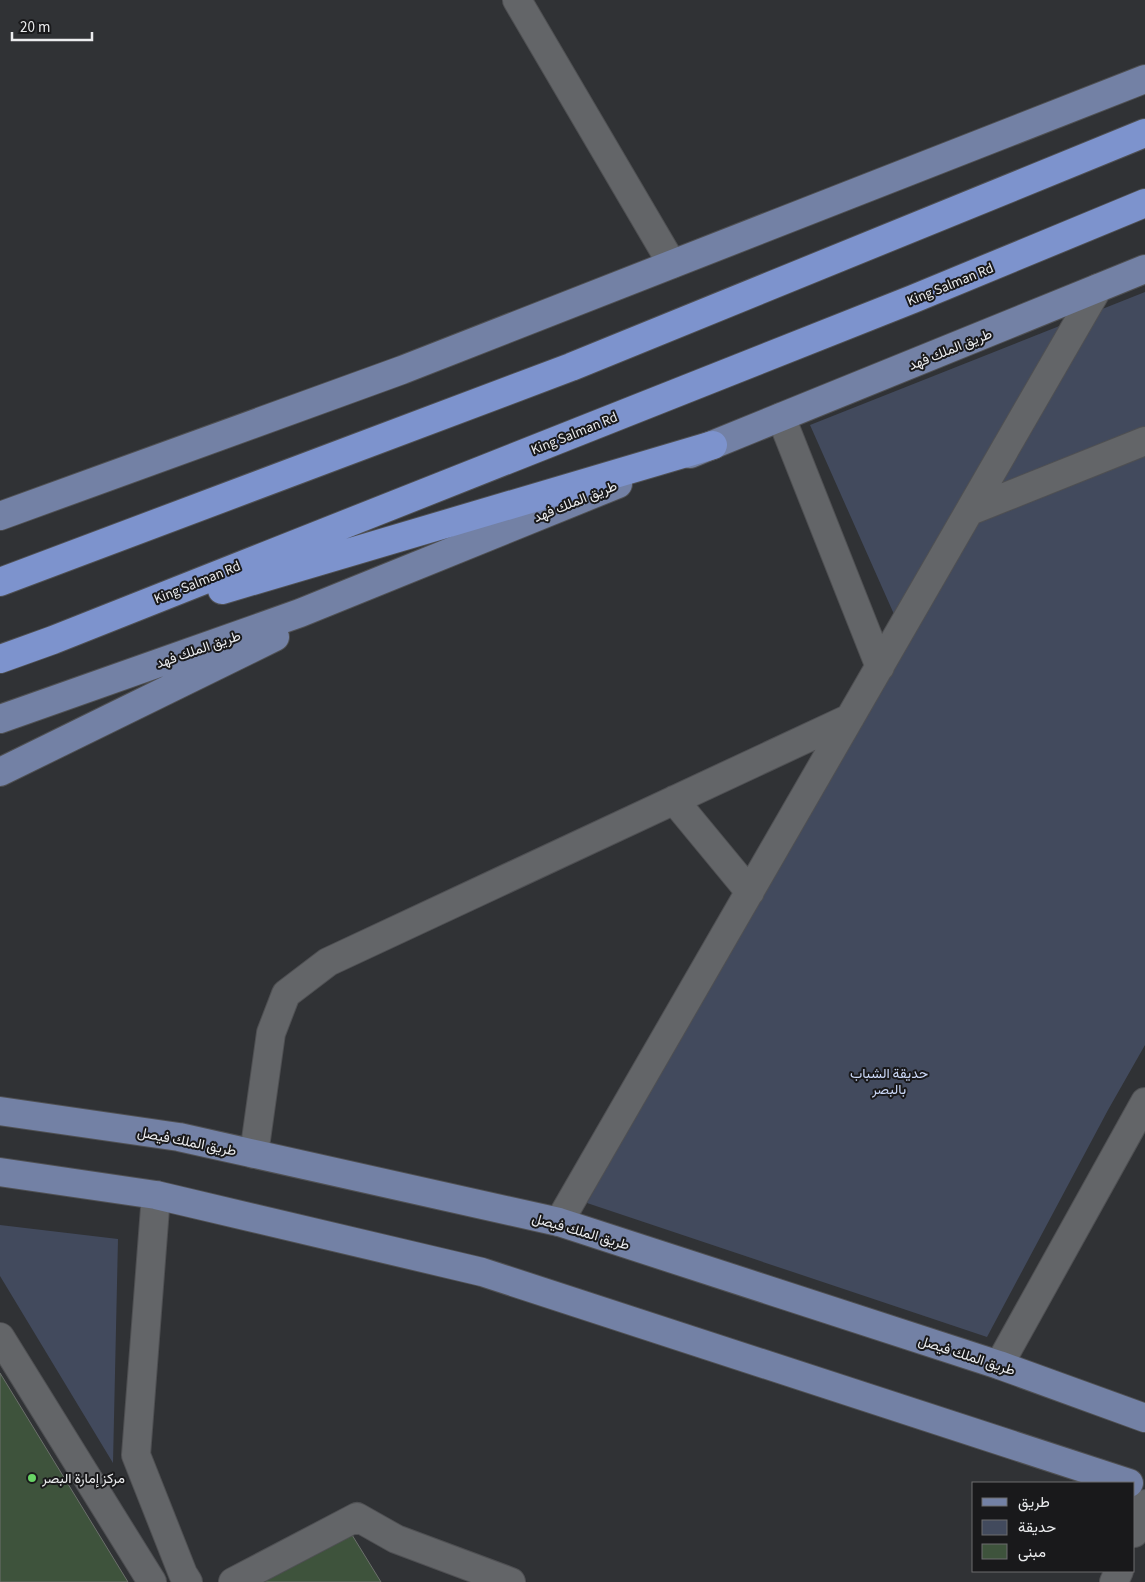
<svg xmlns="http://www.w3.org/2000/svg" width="1145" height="1582" viewBox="0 0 1145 1582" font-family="'Source Sans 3',Vazirmatn,sans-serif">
	<rect width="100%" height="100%" fill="#303235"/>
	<path fill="#424a5d" d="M1145 292V1045L1108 1110 987 1337 587 1203 901 630 810 425Z
		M0 1225 118 1239 113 1463 0 1276Z"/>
	<path fill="#3e533c" stroke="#6c706c" d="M0 1373 128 1582H0Z
		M349 1530 381 1582H245Z"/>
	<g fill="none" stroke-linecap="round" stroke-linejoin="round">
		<g stroke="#4f5053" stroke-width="30">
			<path id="minor" d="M517 0 672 264
				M781 417 880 667
				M970 511 1145 441
				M674 800 750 892
				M254 1154 271 1033 286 994 328 962 850 718
				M156 1195 136 1455 183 1574 188 1582
				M559 1222 1098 288
				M0 1337 152 1582
				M999 1365 1145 1102
				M1134 1533 1145 1504
				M233 1582 357 1517 396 1539 511 1582
				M1114 1582 1119 1571"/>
		</g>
		<g stroke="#4f5053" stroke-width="30">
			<path id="major" d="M690 454 1145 269
				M0 516 402 370 1145 79
				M0 719 300 613 618 484
				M0 772 275 637
				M0 1111 179 1137 559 1222 999 1365 1145 1418
				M0 1172 156 1195 482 1272 1129 1483"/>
		</g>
		<g stroke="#4f5053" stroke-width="30">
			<path id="highway" d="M0 582 571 367 1145 133
				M222 590 713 445
				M0 659 53 640 913 299 1145 203"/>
		</g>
		<use href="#minor" stroke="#636568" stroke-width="28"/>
		<use href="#major" stroke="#7381a5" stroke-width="28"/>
		<use href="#highway" stroke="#7d93cd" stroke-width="28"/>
	</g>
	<circle fill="#68d465" stroke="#19191b" stroke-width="2" cx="32" cy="1478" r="5"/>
	<g text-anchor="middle" stroke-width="4" stroke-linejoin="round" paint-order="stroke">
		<g font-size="14" fill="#ebecee" stroke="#19191b">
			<text transform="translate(950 284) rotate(-22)" y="5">King Salman Rd</text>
			<text transform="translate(950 349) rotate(-22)" y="5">طريق الملك فهد</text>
			<text transform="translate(574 433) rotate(-22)" y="5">King Salman Rd</text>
			<text transform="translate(575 501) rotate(-22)" y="5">طريق الملك فهد</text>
			<text transform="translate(197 582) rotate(-22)" y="5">King Salman Rd</text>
			<text transform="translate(198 649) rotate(-19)" y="5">طريق الملك فهد</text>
			<text transform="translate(187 1141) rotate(11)" y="5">طريق الملك فيصل</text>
			<text transform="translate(581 1231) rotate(16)" y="5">طريق الملك فيصل</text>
			<text transform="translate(967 1355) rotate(18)" y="5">طريق الملك فيصل</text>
		</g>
		<g font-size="14" fill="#cbd8f7" stroke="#19191b">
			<text x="889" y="1078">حديقة الشباب<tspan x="889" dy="16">بالبصر</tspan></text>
		</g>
		<g font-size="14" fill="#ebecee" stroke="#19191b" text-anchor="start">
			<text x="42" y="1483">مركز إمارة البصر</text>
		</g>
	</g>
	<rect x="972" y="1482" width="162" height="90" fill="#19191b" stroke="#6d6d6f"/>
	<rect x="982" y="1498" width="25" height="8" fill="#7381a5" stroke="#6d6d6f"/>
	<text x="1018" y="1507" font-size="15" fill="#ebecee">طريق</text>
	<rect x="982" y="1520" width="25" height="15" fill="#424a5d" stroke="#6d6d6f"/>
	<text x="1018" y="1532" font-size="15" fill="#ebecee">حديقة</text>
	<rect x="982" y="1544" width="25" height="15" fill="#3e533c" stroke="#6d6d6f"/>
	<text x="1018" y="1557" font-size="15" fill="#ebecee">مبنى</text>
	<path d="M12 32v8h80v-8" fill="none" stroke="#ebecee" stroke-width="2.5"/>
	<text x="20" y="32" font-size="15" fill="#ebecee" stroke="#19191b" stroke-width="4" paint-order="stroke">20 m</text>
</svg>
